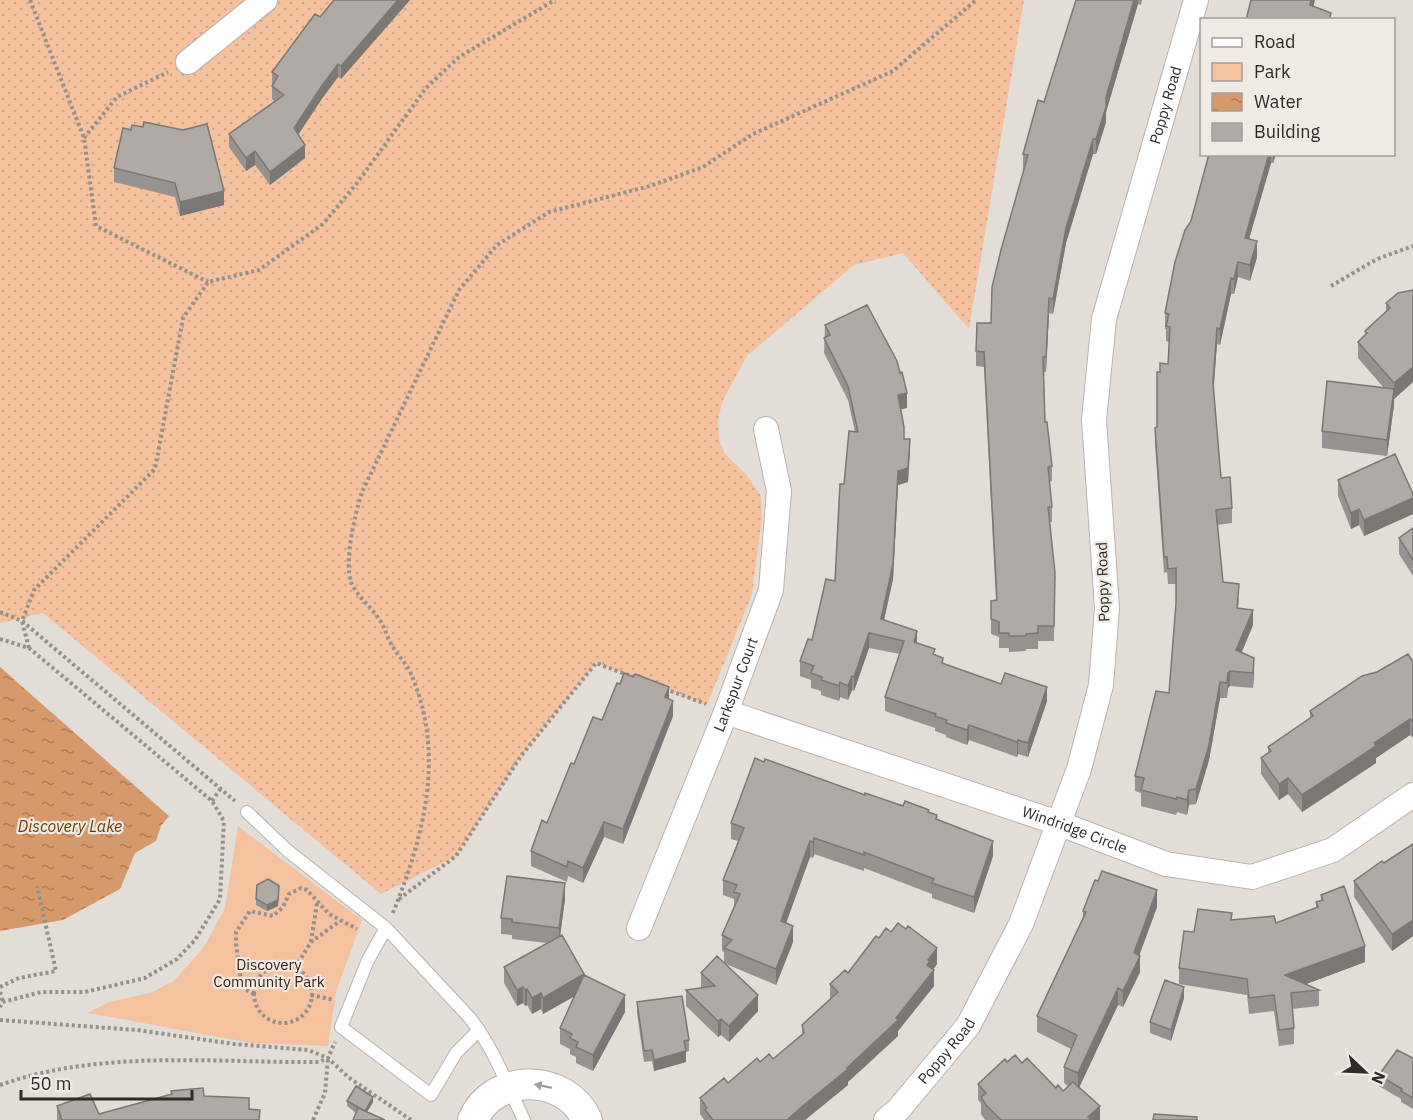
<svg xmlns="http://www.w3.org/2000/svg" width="1413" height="1120" viewBox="0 0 1413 1120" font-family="'IBM Plex Sans',sans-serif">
	<defs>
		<pattern id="grass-dots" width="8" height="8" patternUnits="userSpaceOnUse" patternTransform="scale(1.5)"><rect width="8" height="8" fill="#f4c29e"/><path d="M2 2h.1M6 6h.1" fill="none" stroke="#d2a788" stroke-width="1.8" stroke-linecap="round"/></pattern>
		<pattern id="water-ripples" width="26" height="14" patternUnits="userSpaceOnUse" patternTransform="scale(1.5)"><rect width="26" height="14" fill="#d5996c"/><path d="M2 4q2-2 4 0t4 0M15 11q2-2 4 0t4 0" fill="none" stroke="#ad7d59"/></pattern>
	</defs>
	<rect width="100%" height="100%" fill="#e3ddd8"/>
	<path fill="url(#grass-dots)" d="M0 0H1024L969 329 903 253 854 265 747 356 722 402 718 421 719 440 725 454 746 474 761 496 762 518 752 594 707 705 596 663 521 756 456 856 381 894 43 613 0 623Z"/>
	<path fill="#f4c29e" d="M238 826 362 920 336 992 328 1046 252 1043 88 1013 109 1002 150 993 174 981 204 947 225 908Z"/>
	<path fill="url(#water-ripples)" d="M0 667 169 816 161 826 156 841 135 853 120 889 63 920 0 931Z"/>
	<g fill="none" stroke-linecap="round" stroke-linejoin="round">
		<g stroke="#b9b2ae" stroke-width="14">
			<path id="service" d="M247 812 288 851 386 928 469 1017C494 1048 507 1085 524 1120
				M386 928 368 960 341 1027 431 1095 456 1053 479 1030"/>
		</g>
		<g stroke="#b9b2ae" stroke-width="26">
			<g id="minor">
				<path d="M188 62 265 0"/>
				<path id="s1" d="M726 712 1058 823 1166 864 1252 877 1333 850 1413 795"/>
				<path id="s2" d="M639 928 726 712 771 590 779 491 766 429"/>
				<path id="s3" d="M886 1120 898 1110 968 1026 1021 924 1079 769 1101 685 1107 608 1094 420 1104 319 1196 0"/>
			</g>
		</g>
		<g stroke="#b9b2ae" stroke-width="32">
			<path id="tertiary" d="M473 1120C494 1072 566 1073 587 1120"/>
		</g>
		<path stroke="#94908c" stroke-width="4" stroke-dasharray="3 3" stroke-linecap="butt" d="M30 0 84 138 96 226 208 282
			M84 138 117 97 168 72
			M1331 286 1377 259 1413 246
			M0 612 22 621 235 801
			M0 639 29 648 212 801 224 821 220 899 195 940 177 959 145 978 85 992H41L3 1002 0 1007
			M29 648 22 621 34 590 155 469 183 318 208 282 259 270 323 224 357 183 426 88 459 57 555 0
			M665 689 706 704
			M212 801 221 788
			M399 899 456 856 521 756 596 663 636 678
			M393 913C424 835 446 755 411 674 407 664 398 656 393 647 387 638 385 627 379 619 371 607 356 595 351 582 344 560 355 514 362 492L459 290 497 245 549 212 650 186 703 167 753 134 893 71 976 0
			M311 942 317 903
			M254 994a29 29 0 1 1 58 0a29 29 0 1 1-58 0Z
			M295 968 311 942 340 921
			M0 987 19 978 56 971 37 886
			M0 992 3 1002
			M254 994 245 989 241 981 236 944V932L250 911 273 916 283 907 289 894 301 888 307 890 329 914 357 929
			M311 995 334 1000
			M0 1020 137 1030 234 1044 308 1050 328 1058 348 1077 411 1120
			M0 1085C102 1049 213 1063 319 1062L328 1058 335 1042
			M313 1120 325 1093 328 1059"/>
		<use href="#service" stroke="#fff" stroke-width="12"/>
		<use href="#minor" stroke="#fff" stroke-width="24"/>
		<use href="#tertiary" stroke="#fff" stroke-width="30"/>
	</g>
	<path fill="#97928f" d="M334 0H410L341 79 338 77 321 100 298 135 305 158 270 185 255 165 246 171 229 147V134L275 102 272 99V72L320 17Z
		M1076 0H1142L1141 5 1138 4 1106 112V122L1096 154H1093L1066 243 1053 314 1049 313 1046 372H1043L1045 422 1052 466V481L1049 482 1052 507V522H1050L1055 573 1054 641H1038V649H1026V651L1009 652V648H999V637L991 634V601L996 600 984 367 976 366V351L991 323 1024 169H1023V154L1044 102Z
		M123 128 224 205 180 216 175 197 114 182V168Z
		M1209 154H1276L1273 163H1271L1249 239 1257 257 1250 281 1238 277 1234 294H1231L1220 345 1217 344 1213 390 1221 478 1232 508V523L1217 525 1223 582 1239 599 1238 609 1253 625 1242 652 1254 673 1253 688 1230 686 1228 688 1227 698H1220L1209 760 1196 804 1189 805 1187 815 1177 812 1176 815 1141 806V793L1135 791V776L1169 693 1176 603V584H1168L1167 572 1164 573 1155 444V428L1157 427 1160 372 1168 364 1169 342 1166 341V329H1165V313Z
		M1413 290V382L1394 399V398V405L1387 456 1322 448V431L1384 388 1358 358V342L1365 336V331L1386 311V303Z
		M825 325 907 408 901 409 904 439 910 453 908 482 898 485 893 579 884 620 935 655 943 664 1047 701 1028 757 1018 754 1017 757 969 740 967 745 946 737V735L935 731V728L885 711V697L900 654 869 648 854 691 852 690 848 700 840 697 839 701 821 695V691L811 688V680L800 676V661L812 640 835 581 844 484 855 432 848 400 824 353Z
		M1338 480 1413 494V514L1364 536 1359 525 1351 529 1338 496Z
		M1413 528V576L1399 554V538Z
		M1413 662 1412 737 1410 735 1376 758V763L1302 812 1288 794 1279 800 1261 774V758L1268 753V747L1310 718V711Z
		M669 699 673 716 623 844 604 837 583 883 568 876 567 882 531 866V851L547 823 574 764 602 720Z
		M865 795 929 812 937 820 993 856 974 913 932 898V894L864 868V871L814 854 813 858 810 857 786 923 793 942 776 985 726 964 758 1011 729 1042 721 1035 718 1037 686 1006V990L701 988V973L724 963V952L722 951V935L734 907V899L723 895V880L738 841 731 839V823Z
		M1413 844V936L1392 951 1354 897V881Z
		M279 892 278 906 267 911 256 905V899Z
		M1321 895 1365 962 1306 984 1319 990V1006L1292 1009 1294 1028V1044L1279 1046 1274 1011 1249 1014 1247 995 1179 984V968L1194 932 1232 920 1276 923 1316 908V902L1321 901Z
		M565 899 560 936 584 975 625 1012 593 1071 576 1063V1057L570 1054V1049L560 1044V1028L574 996 543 1014 541 1009 532 1014 527 1005 525 1006 523 1003 517 1006 504 983V967L547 943 512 939V935L501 934V918Z
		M1157 907 1139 956 1140 972 1123 1007 1118 1005 1079 1087 1100 1120H985L981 1114V1103L978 1100V1084L1007 1062 1022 1063 1056 1088 1063 1091 1068 1086 1064 1083V1067L1071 1049 1037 1032V1016L1083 918V911Z
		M879 938 937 964 933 969 934 986 898 1031V1036L848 1082V1085L805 1120H704L700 1114V1098L728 1083 760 1062 773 1059 802 1034V1025L830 1000V984L848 973Z
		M1184 998 1171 1041 1150 1033V1022Z
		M637 1002 689 1040V1051L686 1052V1062L654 1071 652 1061 644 1062 637 1013Z
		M1413 1058V1109L1401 1102V1099L1379 1086V1075Z
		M204 1096 249 1109 260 1120H57V1106L99 1114Z
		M347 1101 373 1102 367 1112 356 1113 347 1106Z"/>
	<path fill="#7b7774" d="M398 0H410L341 79V66Z
		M1134 0H1138V4L1106 112V122L1096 154V139L1106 97Z
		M1311 0H1315L1310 20V5Z
		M338 64V77L321 100 294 141V128L321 87Z
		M1093 139V154L1066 243 1053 314V299L1066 228Z
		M305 145V158L270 185V172Z
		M255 151V165L246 171V158Z
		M1269 154H1271V163L1245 253V238Z
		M1273 154H1276L1273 163Z
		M224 191V205L180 216V202Z
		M1257 241V257L1250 281V265Z
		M1238 262V277L1234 294V279Z
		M1231 278V294L1220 345V329Z
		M1049 298V313L1046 372V357Z
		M1217 328V344L1213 398V383Z
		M1413 367V382L1394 399V383Z
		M1394 389V405L1387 456V440Z
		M907 393V408L898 410V395Z
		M910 439 908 482 898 485 893 579 881 633V619L898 471Z
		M1413 498V514L1364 536V520Z
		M1359 509V525L1351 529V513Z
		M1253 610V625L1236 665V650Z
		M917 631V646L914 642Z
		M869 633V648L854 691V677Z
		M1254 658V673L1253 688V673Z
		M1230 671V686L1228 688 1227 698 1228 673Z
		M852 676V690L848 700V686Z
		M840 682V697L839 701V686Z
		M1220 682V698L1209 760 1196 804V789Z
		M669 687V703L665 697Z
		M1047 687V701L1028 757V743Z
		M673 701V716L623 844V829Z
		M1410 719V735L1376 758V763L1302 812V795L1374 743Z
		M1413 720V737H1412V721Z
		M969 725V740L967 745V730Z
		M1018 740V754L1017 757V742Z
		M1288 778V794L1279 800V784Z
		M1189 790V805L1187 815V800Z
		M604 822V837L583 883V868Z
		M814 838V854L813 858V842Z
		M810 841V857L781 937V921Z
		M993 841V856L974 913V897Z
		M565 883V899L559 944V928Z
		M279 886 278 906 267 911V905Z
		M1157 890V907L1136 964 1140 956V972L1123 1007V991L1134 953Z
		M1413 920V936L1392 951V934Z
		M793 926V942L776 985V969Z
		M1365 946V962L1285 992V975Z
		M937 948V964L930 974 934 970V986L898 1031V1036L848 1082V1085L805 1120H787L847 1068 896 1018 928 960Z
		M584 974V991L543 1014V998Z
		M523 987V1003L517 1006V990Z
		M1184 987V998L1171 1041V1030Z
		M1118 988V1005L1078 1090V1073Z
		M527 989V1005L525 1006V990Z
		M541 993V1009L532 1014V998Z
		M625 995V1012L593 1071V1055Z
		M758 995V1011L729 1042V1026Z
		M721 1019V1035L718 1037V1021Z
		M686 1051V1062L654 1071V1060Z
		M373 1097V1102L364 1117V1112Z
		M1100 1106V1120H1088V1117Z"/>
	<path fill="#b0aaa6" stroke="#7b7774" stroke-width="1.5" d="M334 0H398L341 66 338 64 321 87 294 128 305 145 270 172 255 151 246 158 229 134 284 95 272 86 278 76 272 72 315 14 320 17Z
		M1076 0H1134L1106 97V107L1096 139H1093L1066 228 1053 299 1049 298 1046 357H1043L1045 422H1047L1052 466 1048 467 1052 507H1048L1055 573 1054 626H1038V633L1026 634V636H1009V633H999V622L991 619V601L997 600 984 352 976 351 977 323H991L992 287 1001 250 1028 155 1023 154 1038 100 1044 102Z
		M1251 0H1311L1310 5 1331 13 1329 20H1246Z
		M144 122 183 130 207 124 224 191 180 202 175 183 114 168 123 128 131 130 132 125 143 127Z
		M1209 154H1269L1245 238 1257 241 1250 265 1238 262 1234 279 1231 278 1220 329 1217 328 1213 383 1221 478 1230 477 1232 508 1216 510 1223 582 1239 584 1237 608 1253 610 1236 650 1254 658 1253 673 1230 671 1228 673 1227 683 1220 682 1209 745 1196 789 1189 790 1187 800 1177 797 1176 799 1141 790 1144 778 1135 776 1156 691 1169 693 1176 603V568L1168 569 1167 557H1164L1155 428 1157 427V372H1160V363L1168 364 1170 327 1166 326 1169 314 1165 313 1175 262 1185 230 1191 221Z
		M1413 290V367L1394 383 1358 342 1367 333 1365 331 1390 308 1386 303 1398 293Z
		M867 305 897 361 900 373 902 372 907 393 898 395 904 427V439H910L908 468 898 471 893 564 881 619 917 631 914 642 935 649 933 654 943 658 942 663 1001 684 1005 673 1047 687 1028 743 1018 740 1017 742 969 725 967 730 946 723 947 720 935 716 936 714 885 697 904 641 869 633 854 677 852 676 848 686 840 682 839 686 821 680 822 677 811 673 814 666 800 661 808 639 812 640 826 579 835 581 840 484H844L849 431 858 432 848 386 824 338 830 335 825 325Z
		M1327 381 1394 389 1387 440 1322 431Z
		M1395 454 1413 494V498L1364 520 1359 509 1351 513 1338 480Z
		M1413 528V560L1399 538Z
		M1408 654 1413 662V720L1412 721 1410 719 1374 743 1376 746 1302 795 1288 778 1279 784 1261 758 1271 751 1268 747 1313 716 1310 711 1362 676 1377 672Z
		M624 673 633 677 635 674 669 687 665 697 673 701 623 829 604 822 583 868 568 861 567 867 531 851 542 820 547 823 571 763 574 764 593 717 602 720 617 683 620 684Z
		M755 758 764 762 765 759 865 795V793L903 806 905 801 929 810 928 812 937 815 936 819 993 841 974 897 932 883 934 879 864 852V855L814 838 813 842 810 841 781 921 793 926 776 969 724 948 732 940 722 935 740 894 734 892 737 885 723 880 744 828 731 823Z
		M1413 844V920L1392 934 1354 881 1382 861 1384 863Z
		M1102 871 1157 890 1134 953 1140 956 1123 991 1118 988 1078 1073 1064 1067 1077 1035 1037 1016 1086 912 1083 911 1095 880 1098 881Z
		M507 876 565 883 559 928 512 922V919L501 918Z
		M268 879 279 886 278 900 267 905 256 899 257 885Z
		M1344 886 1365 946 1285 975 1319 990 1291 993 1294 1028 1279 1030 1274 995 1249 998 1247 979 1179 968 1184 931 1194 932 1198 909 1232 913 1231 920 1274 916 1276 923 1318 907 1316 902 1323 900 1321 895Z
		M898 923 906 929 908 926 937 948 928 960 930 961 927 965 934 970 896 1018 898 1020 847 1068 848 1069 805 1104 787 1120H713L705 1110 707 1108 700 1098 724 1078 728 1083 757 1058 760 1062 769 1054 773 1059 804 1033 802 1025 838 992 830 984 845 970 848 973 876 936 879 938 886 928 891 932Z
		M562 935 584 974 543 998 541 993 532 998 527 989 525 990 523 987 517 990 504 967Z
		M717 956 758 995 729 1026 721 1019 718 1021 686 990 715 986 701 973Z
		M584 975 625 995 593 1055 576 1047 578 1042 570 1038 572 1034 560 1028Z
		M1165 980 1184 987 1171 1030 1150 1022Z
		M682 996 689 1040 684 1041 686 1051 654 1060 652 1050 644 1051 637 1002Z
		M1397 1050 1413 1058V1098L1401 1091 1402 1089 1379 1075Z
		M1015 1055 1022 1063 1027 1058 1056 1088 1058 1085 1063 1091 1073 1082 1100 1106 1088 1117 1092 1120H1001L986 1105 981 1097 986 1093 978 1084 1005 1059 1007 1062Z
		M356 1086 373 1097 365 1111 347 1101Z
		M203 1088 204 1096 249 1098V1109L260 1110 259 1120H62L57 1106 90 1094 99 1114 172 1094 171 1091Z
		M358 1108 385 1120H353Z
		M1154 1114 1197 1117V1120H1153Z"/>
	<defs><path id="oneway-solid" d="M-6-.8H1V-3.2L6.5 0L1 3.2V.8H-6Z" transform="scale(1.5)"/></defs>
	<use fill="#a09f9f" href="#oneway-solid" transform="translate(543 1086) rotate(-168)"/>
	<g text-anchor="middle" stroke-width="4.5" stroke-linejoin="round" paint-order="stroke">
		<g font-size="15" fill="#2d2a29" stroke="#f0eae5">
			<text dy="5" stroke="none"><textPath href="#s3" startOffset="1082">Poppy Road</textPath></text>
			<text transform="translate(1103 582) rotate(-92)" y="5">Poppy Road</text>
			<text dy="5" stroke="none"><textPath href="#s2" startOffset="262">Larkspur Court</textPath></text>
			<text dy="5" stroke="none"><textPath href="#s1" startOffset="368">Windridge Circle</textPath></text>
			<text dy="5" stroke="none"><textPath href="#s3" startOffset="92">Poppy Road</textPath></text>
		</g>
		<g font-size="15" fill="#3b220e" stroke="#f0eae5">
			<text x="269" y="970">Discovery<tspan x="269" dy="17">Community Park</tspan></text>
		</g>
		<g font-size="16" font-style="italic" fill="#713a00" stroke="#f0eae5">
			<text x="70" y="832">Discovery Lake</text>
		</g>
	</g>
	<rect x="1200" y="18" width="195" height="138" fill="#f0eae5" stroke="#a29d9a" stroke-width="1.5"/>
	<rect x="1212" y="38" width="30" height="9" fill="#ffffff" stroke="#a29d9a" stroke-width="1.5"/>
	<text x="1254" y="48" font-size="18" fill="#2d2a29">Road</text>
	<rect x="1212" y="63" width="30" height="18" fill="#f4c29e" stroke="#a29d9a" stroke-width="1.5"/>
	<text x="1254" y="78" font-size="18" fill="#2d2a29">Park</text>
	<rect x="1212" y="93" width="30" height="18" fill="url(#water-ripples)" stroke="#a29d9a" stroke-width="1.5"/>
	<text x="1254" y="108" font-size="18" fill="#2d2a29">Water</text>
	<rect x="1212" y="123" width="30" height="18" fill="#b0aaa6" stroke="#a29d9a" stroke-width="1.5"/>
	<text x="1254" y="138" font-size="18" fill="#2d2a29">Building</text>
	<g transform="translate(1365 1072) rotate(113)" stroke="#f0eae5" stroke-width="4.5" paint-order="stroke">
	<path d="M0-4.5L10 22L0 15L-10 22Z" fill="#2d2a29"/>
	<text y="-9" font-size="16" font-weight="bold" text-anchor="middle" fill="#2d2a29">N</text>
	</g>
	<path d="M21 1090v9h171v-9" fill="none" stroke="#2d2a29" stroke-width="3"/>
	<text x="30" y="1090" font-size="18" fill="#2d2a29" stroke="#f0eae5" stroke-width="4.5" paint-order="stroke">50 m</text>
</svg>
